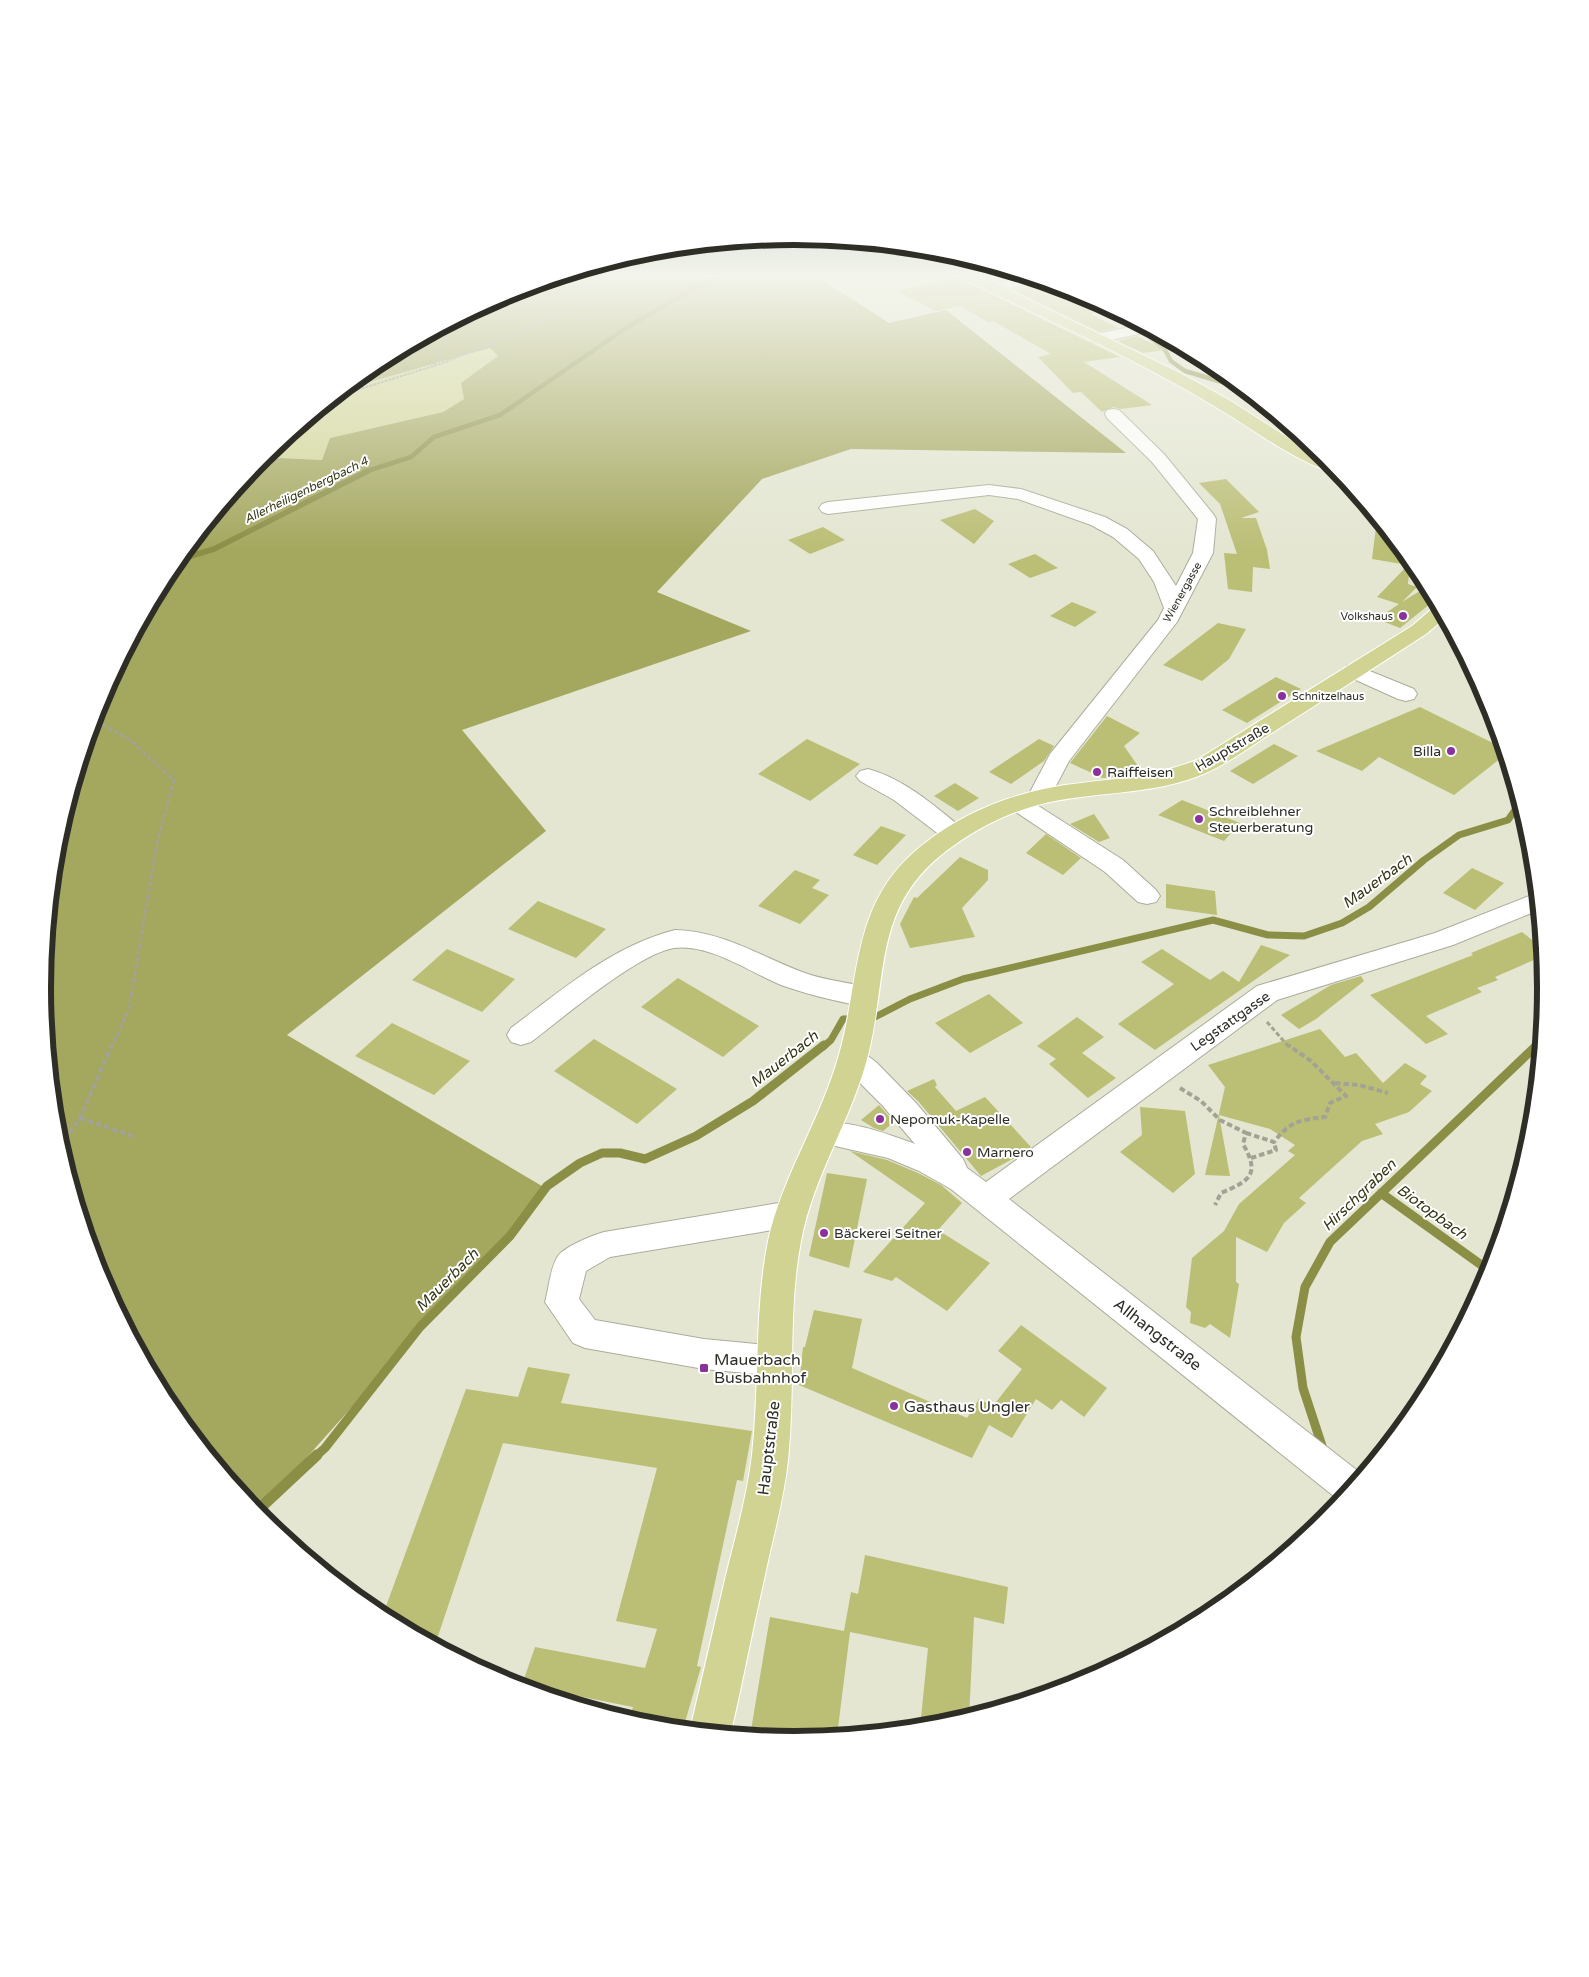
<svg xmlns="http://www.w3.org/2000/svg" width="1589" height="1977" viewBox="0 0 1589 1977" font-family="'Varela Round',sans-serif">
	<rect width="100%" height="100%" fill="#e4e6d2"/>
	<path fill="#d2d696" d="M490 348 498 356 462 383 464 399 443 412 330 438 322 460 280 458 256 465 263 457 345 389Z"/>
	<path fill="#a4a75e" d="M576 273H811L889 323 946 310 1126 453 851 449 762 479 657 592 751 631 462 730 546 831 287 1035 547 1189 257 1513 169 1406 100 1276 57 1135 43 988 57 842 100 700 169 570 256 465 280 458 322 460 330 438 443 412 464 399 461 383 498 356 490 348 345 389 377 363 507 294Z"/>
	<g fill="none" stroke-linecap="round" stroke-linejoin="round">
		<path stroke="#8b8e45" stroke-width="4.5" d="M1125 316 1165 350 1171 361 1185 371 1242 388
			M1270 411 1309 442
			M364 472 411 457 434 437 500 415 623 330 701 284 726 273"/>
		<path stroke="#8b8e45" stroke-width="5.5" d="M178 560 214 549 368 471"/>
		<path stroke="#8b8e45" stroke-width="7" d="M823 1047 831 1040 843 1019 873 1018 910 999 963 979 1213 920 1268 935 1304 936 1342 923 1369 907 1424 860 1459 835 1508 820 1520 803
			M1536 1047 1542 1039"/>
		<path stroke="#8b8e45" stroke-width="9" d="M1381 1193 1491 1272
			M1323 1449 1303 1388 1296 1337 1305 1287 1330 1242 1537 1045
			M316 1456 325 1448 420 1327 510 1236 547 1186 580 1163 602 1153H620L645 1159 696 1136 753 1101 824 1045"/>
		<path stroke="#8b8e45" stroke-width="11" d="M256 1512 317 1455"/>
	</g>
	<path fill="#bbbe75" d="M977 273H1013L1020 275 995 281Z
		M956 277 1120 357 1084 362 1152 405 1121 409 1113 407 1102 412 1081 392 1073 393 1038 357 1051 354 993 321 988 322 960 306 936 311 897 291Z
		M1037 280 1056 286 1086 300 1074 303 1095 313 1090 314 1118 328 1099 332 1011 289 1033 284Z
		M1137 336 1165 350 1143 353 1117 341Z
		M1226 479 1259 512 1241 518H1256L1267 550 1270 569 1253 567 1252 592 1228 589 1224 553 1237 554 1220 504 1199 483Z
		M975 509 994 521 974 544 940 520Z
		M1377 519 1416 566 1410 565 1408 584 1417 587 1402 602 1428 586 1435 600 1400 628 1377 619 1399 604 1377 597 1408 565 1372 559Z
		M823 527 845 540 810 554 788 540Z
		M1035 554 1058 568 1030 578 1008 564Z
		M1072 602 1097 612 1075 627 1050 616Z
		M1218 623 1246 629 1229 659 1202 681 1163 665Z
		M1276 677 1301 689 1247 723 1222 710Z
		M1420 707 1503 748 1506 754 1454 795 1379 757 1362 771 1316 751Z
		M1107 716 1140 733 1124 746 1138 766 1126 776 1103 778 1070 763Z
		M807 739 860 764 810 801 758 774Z
		M1039 739 1054 746 1044 761 1011 784 989 772Z
		M1274 744 1298 756 1253 784 1230 771Z
		M955 783 979 798 958 811 934 796Z
		M1182 800 1192 804 1240 823 1224 841 1158 815Z
		M1094 814 1110 838 1099 842 1070 824Z
		M881 826 906 835 877 865 853 855Z
		M1046 834 1081 858 1063 875 1026 853Z
		M960 857 988 870V880L962 908 975 937 910 948 900 924 914 897 917 898Z
		M1472 868 1504 883 1475 910 1443 893Z
		M795 870 820 880 812 888 829 895 800 924 758 906Z
		M1166 884 1215 891 1217 915 1166 908Z
		M538 901 606 929 576 958 508 929Z
		M1522 932 1542 948 1543 956 1495 977 1498 980 1477 988 1482 992 1426 1016 1448 1034 1426 1044 1370 995 1473 955 1471 953Z
		M1261 945 1290 955 1155 1050 1118 1024 1174 984 1141 962 1162 949 1210 980 1223 971 1239 982Z
		M447 949 515 979 482 1012 412 980Z
		M1361 976 1364 981 1316 1019 1299 1029 1281 1015 1331 985Z
		M678 978 759 1026 723 1057 641 1007Z
		M989 994 1023 1023 970 1053 935 1023Z
		M1077 1017 1104 1037 1082 1053 1116 1078 1088 1098 1049 1064 1056 1059 1037 1046Z
		M392 1023 470 1061 434 1095 355 1056Z
		M1320 1029 1345 1057 1356 1053 1383 1083 1405 1063 1427 1076 1420 1084 1432 1091 1409 1112 1375 1124 1383 1134 1362 1141 1299 1198 1306 1203 1284 1223 1267 1252 1236 1237V1282L1239 1284 1230 1338 1210 1324 1205 1328 1190 1323 1191 1312 1186 1307 1192 1258 1224 1231 1239 1204 1295 1155 1288 1151 1295 1145 1270 1129 1219 1115 1230 1176 1205 1175 1225 1087 1208 1065Z
		M594 1039 677 1089 637 1124 554 1071Z
		M934 1079 937 1085 935 1087 956 1111 985 1097 1031 1147 1018 1156 981 1176 918 1101 907 1091Z
		M879 1105 894 1122 883 1131 874 1128 861 1120Z
		M1140 1107 1185 1111 1195 1174 1173 1193 1120 1152 1142 1135Z
		M850 1151 887 1160 918 1173 941 1185 962 1203 938 1230 990 1263 947 1311 896 1277 892 1281 863 1272 925 1203Z
		M827 1173 867 1179 849 1268 809 1256Z
		M814 1310 862 1319 852 1368 967 1418 979 1399 993 1406 1022 1369 998 1351 1021 1325 1107 1388 1084 1417 1061 1400 1052 1410 1036 1399 1012 1438 989 1425 972 1458 799 1385 803 1347H805Z
		M528 1367 570 1374 561 1403 752 1431 743 1481 737 1480 697 1666 701 1667 683 1729 648 1726 628 1720 633 1707 522 1685 535 1647 645 1668 657 1629 616 1621 657 1468 503 1443 437 1639 417 1635 382 1617 466 1389 518 1397Z
		M865 1555 1008 1587 1004 1624 974 1617 969 1718 941 1726 920 1728 928 1648 850 1632 837 1736 794 1740 750 1736 770 1617 844 1631 851 1592 858 1594Z"/>
	<g fill="none" stroke-linecap="round" stroke-linejoin="round">
		<g stroke="#abad9a" stroke-width="2">
			<path id="minor" d="M1023 276 1035 279 1033 282 993 292 988 291 986 288 988 285Z
				M1140 325 1152 331 1097 343 1092 341 1089 338 1092 335Z
				M1113 409 1119 410 1164 454 1214 515 1216 519 1213 553 1177 622 1069 761 1048 801 1040 803 1032 801 1028 796 1050 754 1158 620 1164 608 1154 582 1139 559 1113 537 1091 525 1018 499 989 495 828 514 822 512 819 508 822 504 828 502 989 485 1021 489 1105 517 1127 529 1153 551 1176 586 1193 553 1198 519 1152 462 1107 418 1105 414 1107 410Z
				M1355 665 1414 689 1417 694 1414 699 1406 701 1398 699 1347 676 1344 671 1347 666Z
				M868 769C903 778 935 806 963 829L966 834 963 839 954 842 945 839 894 800 860 781 856 776 860 771Z
				M1018 796 1026 798 1123 860 1156 890 1160 896 1156 902 1147 904 1138 902 1105 872 1010 808 1006 803 1010 798Z
				M1537 893 1539 910 1453 945 1277 1000 1009 1199 1363 1475 1341 1502 951 1189 919 1171 888 1158 813 1141 809 1133 813 1125C840 1116 888 1134 915 1144L882 1105 843 1066 839 1059 843 1052 853 1048 863 1052 877 1063 916 1103 963 1159 967 1168 986 1182 1257 986 1435 933Z
				M675 930C722 931 760 956 802 972 825 981 850 982 874 989L878 996 874 1003C860 1007 847 1003 833 1000 815 996 798 991 781 985 750 972 708 943 674 948 637 954 563 1018 531 1042L521 1045 511 1042 507 1035 511 1028C562 990 612 946 675 930Z
				M791 1201 802 1205 807 1214 802 1223 791 1227 610 1257 586 1271 579 1299 595 1320 704 1339 776 1346 788 1350 793 1361 788 1372 776 1376 704 1369 585 1348 573 1343 545 1302C549 1288 550 1268 558 1256 564 1247 593 1235 604 1232Z"/>
		</g>
		<g stroke="#fff" stroke-width="2">
			<path id="major" d="M955 273H973L1182 374 1229 400 1296 443 1327 457 1338 471C1322 475 1271 442 1257 433 1163 370 1058 325 957 276Z
				M1438 606 1445 618 1426 634C1377 666 1328 697 1278 729 1252 745 1226 766 1196 777 1145 796 1090 791 1038 805 1007 813 978 828 953 846 872 903 889 971 868 1055 852 1119 813 1176 801 1241 787 1313 796 1387 788 1460 784 1499 773 1536 765 1575 753 1627 743 1680 731 1732L730 1734 690 1730C702 1679 714 1627 726 1575 736 1535 747 1496 752 1455 760 1384 754 1311 768 1241 782 1177 820 1121 838 1058 862 977 849 901 925 843 966 811 1014 793 1065 785 1110 779 1154 777 1197 760L1412 626 1434 607Z"/>
		</g>
		<path stroke="#a2a394" stroke-width="2" stroke-dasharray="3 1" stroke-linecap="butt" d="M758 273 744 290 748 295 761 297 815 294
			M434 365 454 322
			M335 397 446 362 656 273"/>
		<path stroke="#a2a394" stroke-width="2.5" stroke-dasharray="4 2" stroke-linecap="butt" d="M94 719 104 725"/>
		<path stroke="#a2a394" stroke-width="3" stroke-dasharray="4.5 2.5" stroke-linecap="butt" d="M102 724 130 740 174 780 157 843 129 1008 112 1047
			M1267 1022 1289 1047"/>
		<path stroke="#a2a394" stroke-width="4" stroke-dasharray="5.5 3" stroke-linecap="butt" d="M1335 1083 1359 1085 1388 1093
			M1180 1088 1201 1101 1220 1120 1246 1133 1243 1144C1261 1175 1249 1181 1221 1193L1215 1205
			M80 1118 136 1137
			M1246 1133 1274 1142C1290 1121 1300 1120 1325 1117L1330 1103 1346 1096 1311 1061 1288 1045
			M60 1147 80 1118 112 1045
			M1251 1158 1276 1150 1274 1142"/>
		<use href="#minor" fill="#fff" fill-rule="evenodd"/>
		<use href="#major" fill="#d0d391" fill-rule="evenodd"/>
	</g>
	<linearGradient id="sky" x2="0" y2="1"><stop stop-color="#83a5a7"/><stop offset="0.5" stop-color="#f3f4eb"/><stop offset="1" stop-color="#f3f4eb" stop-opacity="0"/></linearGradient>
	<rect width="1589" height="550" fill="url(#sky)"/>
	<g fill="#8b319c" stroke="#fff" stroke-width="2">
		<circle cx="1403" cy="616" r="5"/>
		<circle cx="1282" cy="696" r="5"/>
		<circle cx="1451" cy="751" r="5"/>
		<circle cx="1097" cy="772" r="5"/>
		<circle cx="1199" cy="819" r="5"/>
		<circle cx="880" cy="1119" r="5"/>
		<circle cx="967" cy="1152" r="5"/>
		<circle cx="824" cy="1233" r="5"/>
		<rect x="699" y="1363" width="10" height="10" rx="2.5"/>
		<circle cx="894" cy="1406" r="5"/>
	</g>
	<g text-anchor="middle" stroke-width="4" stroke-linejoin="round" paint-order="stroke">
		<g font-size="11" fill="#2e2e27" stroke="#fff">
			<text transform="translate(1182 592) rotate(-61)" y="4">Wienergasse</text>
		</g>
		<g font-size="11" fill="#2e2e27" stroke="#fff" text-anchor="end">
			<text x="1393" y="620">Volkshaus</text>
			<text x="1292" y="700" text-anchor="start">Schnitzelhaus</text>
		</g>
		<g font-size="12" font-style="italic" fill="#353615" stroke="#fff">
			<text transform="translate(306 490) rotate(-26)" y="4">Allerheiligenbergbach 4</text>
		</g>
		<g font-size="14" fill="#2e2e27" stroke="#fff">
			<text transform="translate(1232 747) rotate(-30)" y="5">Hauptstraße</text>
			<text transform="translate(1230 1021) rotate(-35)" y="5">Legstattgasse</text>
		</g>
		<g font-size="14" fill="#2e2e27" stroke="#fff" text-anchor="start">
			<text x="1441" y="756" text-anchor="end">Billa</text>
			<text x="1107" y="777">Raiffeisen</text>
			<text x="1209" y="816">Schreiblehner<tspan x="1209" dy="16">Steuerberatung</tspan></text>
			<text x="890" y="1124">Nepomuk-Kapelle</text>
			<text x="977" y="1157">Marnero</text>
			<text x="834" y="1238">Bäckerei Seitner</text>
		</g>
		<g font-size="15" font-style="italic" fill="#353615" stroke="#fff">
			<text transform="translate(1377 881) rotate(-36)" y="5">Mauerbach</text>
			<text transform="translate(784 1059) rotate(-38)" y="5">Mauerbach</text>
			<text transform="translate(1359 1195) rotate(-44)" y="5">Hirschgraben</text>
			<text transform="translate(1432 1212) rotate(36)" y="5">Biotopbach</text>
			<text transform="translate(447 1280) rotate(-45)" y="5">Mauerbach</text>
		</g>
		<g font-size="16" fill="#2e2e27" stroke="#fff">
			<text transform="translate(1158 1334) rotate(38)" y="6">Allhangstraße</text>
			<text transform="translate(768 1448) rotate(-83)" y="6">Hauptstraße</text>
		</g>
		<g font-size="16" fill="#2e2e27" stroke="#fff" text-anchor="start">
			<text x="714" y="1365">Mauerbach<tspan x="714" dy="18">Busbahnhof</tspan></text>
			<text x="904" y="1412">Gasthaus Ungler</text>
		</g>
	</g>
	<path d="M0 0H1589V1977H0ZM51 988a743 743 0 1 1 1486 0a743 743 0 1 1-1486 0Z" fill="#fff" fill-rule="evenodd"/>
	<path fill="none" stroke="#2e2e27" stroke-width="6" d="M51 988a743 743 0 1 1 1486 0a743 743 0 1 1-1486 0Z"/>
</svg>
